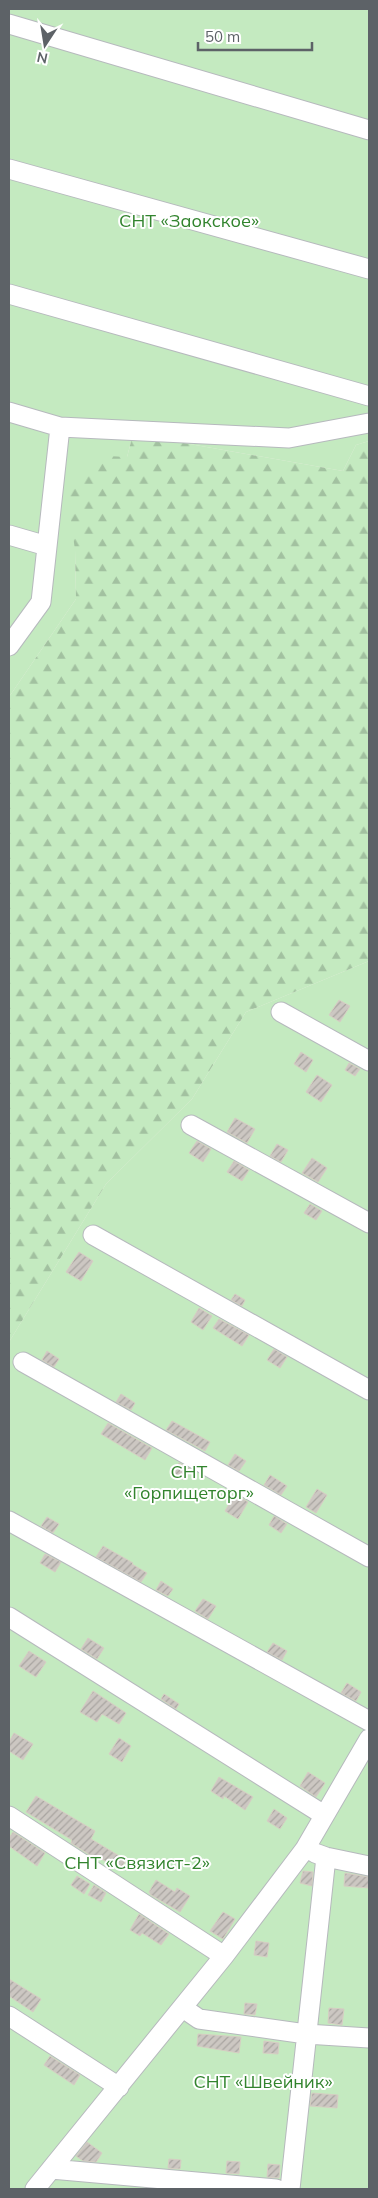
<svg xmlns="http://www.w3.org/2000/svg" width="378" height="2198" viewBox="0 0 378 2198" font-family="Mulish,sans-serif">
	<defs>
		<pattern id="forest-firs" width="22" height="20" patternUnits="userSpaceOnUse" patternTransform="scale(1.25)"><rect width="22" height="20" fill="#c4eac0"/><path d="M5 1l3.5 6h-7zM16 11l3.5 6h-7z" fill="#a2c1a0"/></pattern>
		<pattern id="building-hatch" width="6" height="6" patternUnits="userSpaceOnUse" patternTransform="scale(1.25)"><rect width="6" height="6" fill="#ccc7c2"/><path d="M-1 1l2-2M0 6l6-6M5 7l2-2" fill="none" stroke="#a9a5a1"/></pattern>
	</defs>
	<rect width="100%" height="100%" fill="#f0ede5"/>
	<path fill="#c4eac0" d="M9 9H369V441L356 445 343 471 133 434 127 457 75 550 76 599 9 697Z
		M369 961V2189H9V1342L106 1184 192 1099 246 1012Z"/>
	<path fill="url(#forest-firs)" d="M133 434 343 471 356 445 369 441V961L246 1012 192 1099 106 1184 9 1342V697L76 599 75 550 67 493 107 456 127 457Z"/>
	<path fill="url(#building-hatch)" stroke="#d6cec3" d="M339 1000 350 1006 340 1022 329 1015Z
		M301 1052 313 1060 306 1072 294 1064Z
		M349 1063 360 1069 355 1076 345 1070Z
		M317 1075 332 1085 321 1102 306 1092Z
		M235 1118 255 1129 247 1143 227 1132Z
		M197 1141 211 1149 203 1162 189 1153Z
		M277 1144 288 1150 281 1162 270 1156Z
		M312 1158 327 1168 318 1182 302 1173Z
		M234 1161 249 1170 242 1181 227 1172Z
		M310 1204 322 1211 316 1220 304 1213Z
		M79 1252 93 1261 81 1281 66 1272Z
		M235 1294 245 1300 242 1306 231 1300Z
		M199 1308 212 1316 203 1330 191 1322Z
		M219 1319 249 1335 242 1346 213 1328Z
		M274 1349 287 1357 280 1368 267 1360Z
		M47 1351 59 1359 54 1367 42 1360Z
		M121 1394 135 1403 131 1410 116 1402Z
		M172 1421 210 1442 205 1451 166 1430Z
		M108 1423 152 1448 145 1460 101 1434Z
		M235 1454 246 1461 239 1471 228 1465Z
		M179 1463 190 1469 184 1480 173 1473Z
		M270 1475 287 1486 281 1495 264 1485Z
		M317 1489 327 1495 316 1513 306 1507Z
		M235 1494 248 1502 238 1519 225 1511Z
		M274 1516 287 1524 281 1533 269 1525Z
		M47 1517 59 1524 53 1533 41 1526Z
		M103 1546 133 1563 132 1564 147 1573 141 1582 96 1557Z
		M45 1554 61 1562 55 1572 40 1563Z
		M161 1581 173 1589 168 1596 156 1590Z
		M203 1599 216 1606 208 1619 195 1611Z
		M88 1638 104 1648 97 1659 81 1649Z
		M273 1643 287 1651 282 1660 267 1652Z
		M29 1651 46 1662 36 1677 19 1666Z
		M347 1683 361 1692 356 1701 341 1693Z
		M93 1691 126 1713 119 1724 102 1714 97 1722 80 1712Z
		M164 1694 179 1704 176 1709 161 1699Z
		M14 1733 33 1744 23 1760 9 1751V1742Z
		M119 1738 131 1746 122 1762 109 1754Z
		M308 1772 325 1783 316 1797 300 1786Z
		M219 1777 253 1797 245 1810 224 1796 223 1799 211 1791Z
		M36 1796 95 1831 91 1839 126 1860 120 1870 100 1858 98 1860 71 1843 72 1840 26 1812Z
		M274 1809 287 1818 280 1829 267 1821Z
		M13 1832 45 1853 37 1866 9 1846V1838Z
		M303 1871 313 1872 312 1886 300 1883Z
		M345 1873 369 1877V1888L344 1886Z
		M77 1876 90 1884 84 1894 71 1885Z
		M156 1880 175 1892 177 1888 190 1896 180 1912 151 1895 149 1892Z
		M94 1885 106 1893 101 1902 88 1895Z
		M223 1912 235 1919 223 1939 210 1931Z
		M139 1914 169 1934 161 1945 142 1933 140 1936 130 1930Z
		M256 1941 269 1943 267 1957 254 1955Z
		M9 1979 41 1999 33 2012 9 1996Z
		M245 2003 257 2004 255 2015 244 2014Z
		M329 2008 344 2009 342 2025 328 2023Z
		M198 2034 241 2037 239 2053 197 2046Z
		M264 2041 279 2043 278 2054 263 2053Z
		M50 2056 80 2075 74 2085 44 2065Z
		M312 2093 338 2095 337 2108 310 2106Z
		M87 2142 102 2153 96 2162 83 2161 76 2156Z
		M169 2159 181 2160 180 2169 168 2168Z
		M227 2161 240 2162 239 2174 226 2173Z
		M268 2164 280 2165 279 2178 267 2177Z"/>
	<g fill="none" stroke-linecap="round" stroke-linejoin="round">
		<g stroke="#b6b9bd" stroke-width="21">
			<path id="minor" d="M9 24 369 130
				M9 169 369 269
				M9 294 369 396
				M9 412 60 427
				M9 535 47 546
				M9 646 41 602 60 427 289 438 369 423
				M281 1012 369 1061
				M191 1125 369 1223
				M93 1235 369 1390
				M23 1362 369 1557
				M9 1521 369 1721
				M9 1617 324 1815
				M9 1816 224 1956
				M315 1853 326 1857 369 1866
				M183 2008 199 2019 306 2034 369 2038
				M9 2016 119 2087
				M51 2169 276 2189
				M35 2189 224 1956 305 1849 369 1739
				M290 2189 326 1857"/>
		</g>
		<use href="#minor" stroke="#fff" stroke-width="19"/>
	</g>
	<g text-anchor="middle" stroke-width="4" stroke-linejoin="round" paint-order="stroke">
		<g font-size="18" fill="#32842e" stroke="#fff">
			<text x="189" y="227">СНТ «Заокское»</text>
			<text x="189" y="1478">СНТ<tspan x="189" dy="21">«Горпищеторг»</tspan></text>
			<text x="137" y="1869">СНТ «Связист-2»</text>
			<text x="263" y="2088">СНТ «Швейник»</text>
		</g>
	</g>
	<rect width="378" height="2198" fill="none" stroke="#5d6267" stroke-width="20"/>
	<g transform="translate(45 45) rotate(192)" stroke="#ffffff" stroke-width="4" paint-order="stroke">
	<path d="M0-4L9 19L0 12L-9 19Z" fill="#5d6267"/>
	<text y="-8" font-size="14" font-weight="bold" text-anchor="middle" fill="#5d6267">N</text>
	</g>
	<path d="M198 42v8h114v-8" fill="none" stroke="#5d6267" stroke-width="2.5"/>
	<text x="205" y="42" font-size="15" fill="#5d6267" stroke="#ffffff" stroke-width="4" paint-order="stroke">50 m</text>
</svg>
